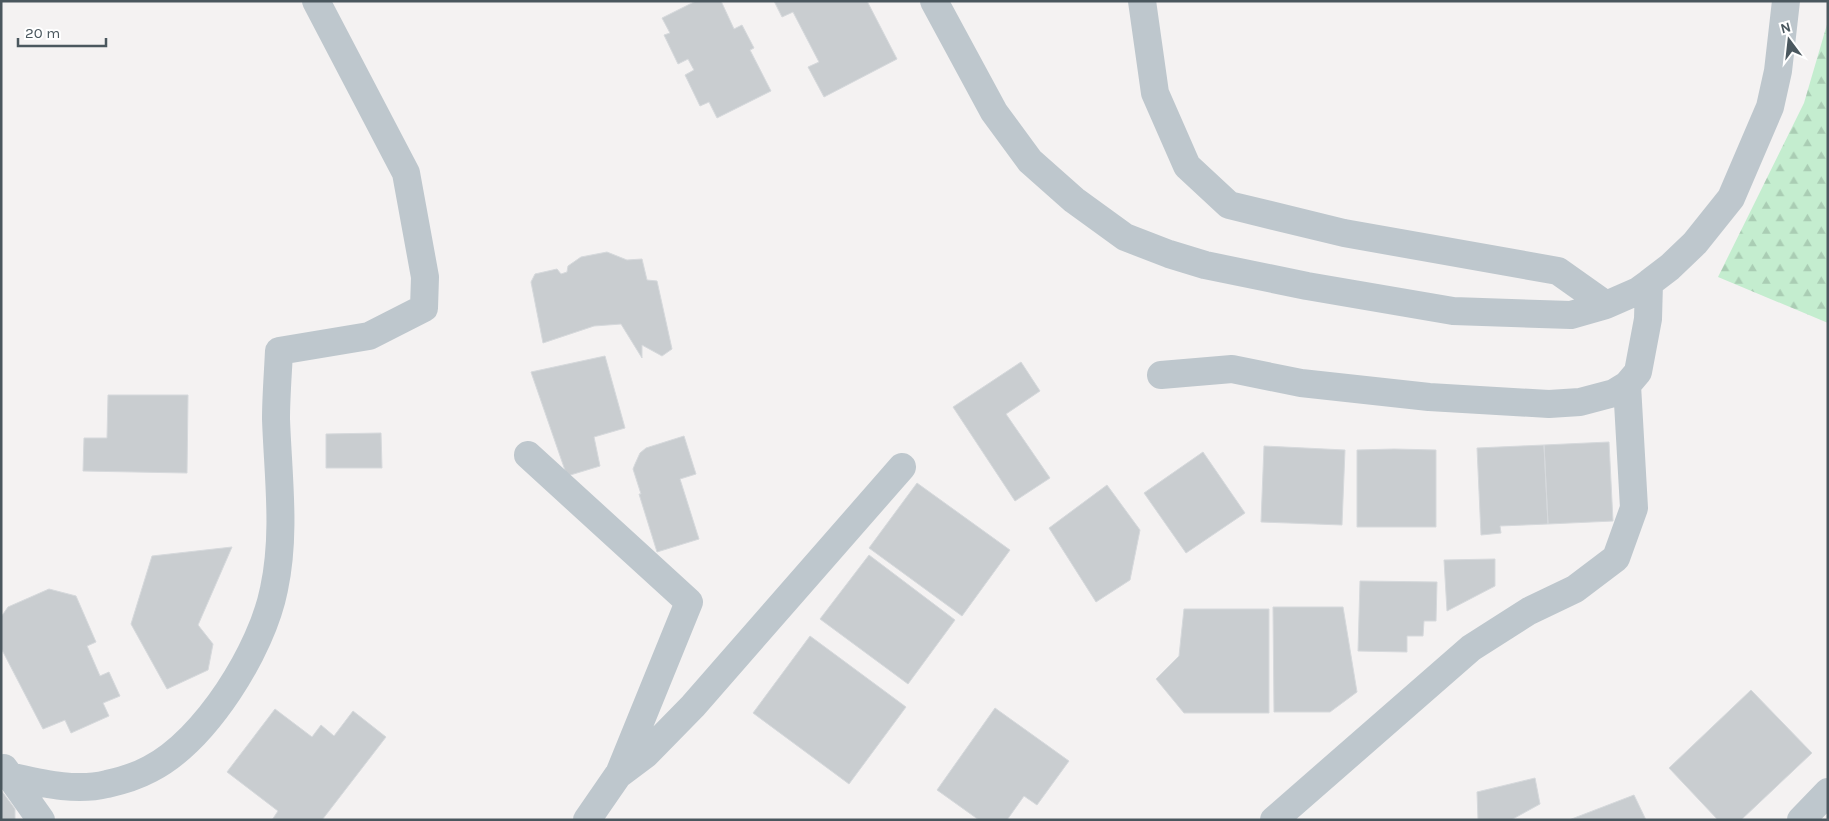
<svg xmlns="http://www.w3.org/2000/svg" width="1829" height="821" viewBox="0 0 1829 821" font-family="Karla,sans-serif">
	<defs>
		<pattern id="forest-firs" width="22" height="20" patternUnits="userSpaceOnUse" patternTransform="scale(1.25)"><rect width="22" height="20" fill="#c4edcf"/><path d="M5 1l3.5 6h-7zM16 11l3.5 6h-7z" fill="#aacdb4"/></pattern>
	</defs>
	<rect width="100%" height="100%" fill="#f4f2f2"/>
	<path fill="url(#forest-firs)" d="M1828 21V323L1718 277 1804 103Z"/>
	<path fill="#c9cdd0" stroke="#d6d9dc" d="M696 1H721L734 29 742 25 754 48 750 50 771 91 717 118 709 102 700 106 685 75 694 70 688 59 678 64 664 35 670 33 662 18Z
		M774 1H867L897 59 824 97 808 67 819 62 793 12 782 17Z
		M607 252 627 260 642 259 647 280 657 281 672 349 662 356 642 345V358L621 324 594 326 543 343 531 282 535 274 557 269 561 274 567 272 568 266 581 257Z
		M605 356 625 428 594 437 600 466 567 476 531 372Z
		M1021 362 1040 391 1006 414 1050 478 1015 501 953 407Z
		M108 395H188L187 473 83 471 84 438H107Z
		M381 433 382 468H326V434Z
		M684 436 696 474 680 479 699 539 657 552 639 494H641L633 469 635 464 640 453 646 448Z
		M1609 442 1613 521 1548 524 1544 445Z
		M1544 445 1548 524 1500 526 1501 533 1481 535 1477 448Z
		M1264 446 1345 450 1342 525 1261 522Z
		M1394 449 1436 450V527H1357V450Z
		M1203 452 1245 513 1186 553 1144 493Z
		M917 483 1010 550 962 616 869 548Z
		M1107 485 1140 530 1130 580 1096 602 1049 528Z
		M232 547 198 625 213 644 208 670 167 689 131 624 152 556Z
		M869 555 955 620 908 684 820 619Z
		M1495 559V586L1447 611 1444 560Z
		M1360 581 1437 582 1436 621H1424L1423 636H1407V652L1358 651Z
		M49 589 76 596 96 642 87 646 100 676 109 672 120 696 103 703 109 716 71 733 65 720 43 729 1 648V617L8 607Z
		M1273 607H1343L1357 692 1330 712H1274Z
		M1184 609H1269V713H1184L1156 679 1179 656Z
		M810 636 906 707 849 784 753 713Z
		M1751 690 1812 753 1741 820H1718L1669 768Z
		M995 708 1069 761 1037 805 1024 796 1007 820H979L937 790Z
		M275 709 312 737 321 725 334 736 353 711 386 737 322 820H272L278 811 227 772Z
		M1535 778 1540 804 1511 820 1478 819 1477 792Z
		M1 790 15 809V820H1Z
		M1634 795 1646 820H1569Z"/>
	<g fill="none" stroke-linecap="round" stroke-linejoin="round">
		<path stroke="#bec7cd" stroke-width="28" d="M934 1 994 112 1030 161 1074 200 1125 237 1169 254 1205 265 1307 286 1453 311 1571 315 1606 305 1638 291 1649 283 1670 267 1695 243 1731 198 1770 107 1778 71 1786 1
			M1142 1 1155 93 1187 166 1229 205 1344 233 1558 271 1606 305
			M1161 375 1232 369 1301 383 1429 397 1549 404 1580 402 1614 393 1627 385 1638 372 1648 319 1649 283
			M528 455 689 602 619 774
			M4 768 41 820
			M9 776C41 783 75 792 107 784 121 781 137 776 150 769 206 740 262 650 274 589 286 533 278 476 276 419 276 397 278 373 279 351L369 336 424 308 425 277 406 173 316 1
			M587 820 618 775 646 754 693 706 902 467
			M1274 820 1471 648 1529 611 1575 589 1616 558 1634 508 1627 385
			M1801 820 1828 792"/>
	</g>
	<rect width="1829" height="821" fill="none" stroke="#4a575e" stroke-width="5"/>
	<g transform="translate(1789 40) rotate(345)" stroke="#ffffff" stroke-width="4" paint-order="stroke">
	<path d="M0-4L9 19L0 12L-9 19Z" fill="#4a575e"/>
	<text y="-8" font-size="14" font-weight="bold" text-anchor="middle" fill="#4a575e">N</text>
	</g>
	<path d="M18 38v8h88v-8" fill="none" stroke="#4a575e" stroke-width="2.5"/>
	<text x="25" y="38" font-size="15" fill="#4a575e" stroke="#ffffff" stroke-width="4" paint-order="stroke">20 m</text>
</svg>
